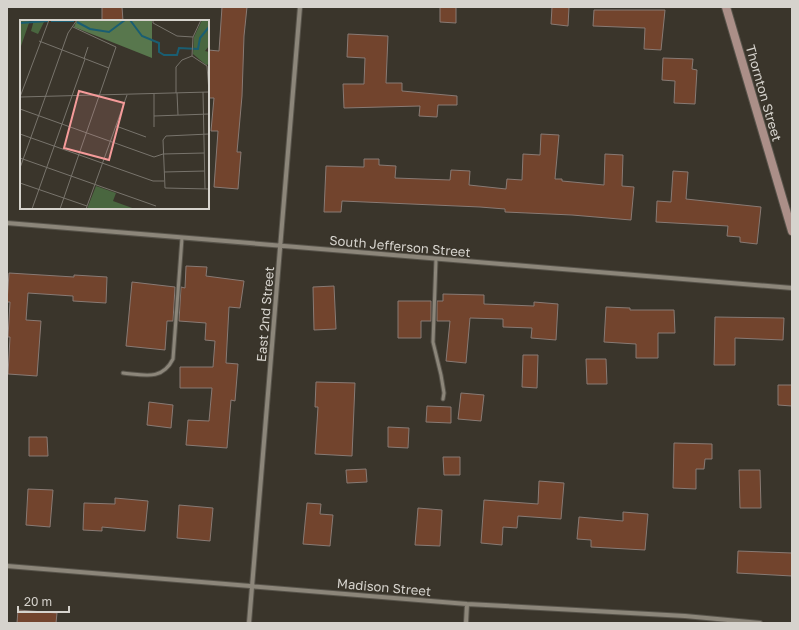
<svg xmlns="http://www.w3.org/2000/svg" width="799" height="630" viewBox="0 0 799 630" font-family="'Golos Text',sans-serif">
	<rect width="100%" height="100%" fill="#3a352b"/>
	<path fill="#72442d" stroke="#887a74" d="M102 7H122L123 21H102Z
		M222 7H247L244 36 242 96 237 152H241L238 189 214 187 218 131H211L214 98H208V50L219 51Z
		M440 7H456V23L440 22Z
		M552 7H569L568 26 551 24Z
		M594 10H665L661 50 644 49 645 28 593 26Z
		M348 34 388 36 386 83H402V91L457 96V105H438L437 117 419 116 420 106 344 108 343 84H364L365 58 347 57Z
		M663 58 693 59 692 69 697 70 695 104 674 103 675 81 662 80Z
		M541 134 559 135 555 179H562V181L604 185 605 154 623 155 622 186 634 187 631 220 572 215 505 212V209L480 207 342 201 341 212H324L326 166 364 167V159H379V165L396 166 395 178 450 180 451 170 470 171 469 185 506 189 507 179 522 180 523 154 540 155Z
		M673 171 688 172 686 199 761 207 757 244 740 242V237L727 236 728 226 656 222 657 201 671 202Z
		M186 266 207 267 206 276 244 281 240 308 229 307 226 363 238 364 235 401 231 400 227 448 186 445 188 420 209 421 212 388H180V367H213L215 341 205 340 206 323 179 321 181 287 185 288Z
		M9 273 74 277V275L107 277 106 303 73 301V296L28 293 26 320 41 321 37 376 8 374 10 337H8L10 302H7Z
		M132 282 175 287 173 321H167L165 350 126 346Z
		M334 286 336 329 314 330 313 287Z
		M443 294 484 295V304L534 306V302L558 304 556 340 531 338 532 328 503 327V319L470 318 466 363 446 361 450 321H437V301H443Z
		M398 301H431V321H421V338H398Z
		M606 307 630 308V310H674L675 333H658V358H636V344L604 342Z
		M715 317 784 318 783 340 735 338V365H714Z
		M523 355H538L537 388 522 387Z
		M586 359H606L607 384H587Z
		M316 382 355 383 352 456 315 454 318 407H315Z
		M778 385H792V406L778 405Z
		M461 393 484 395 481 421 458 419Z
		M149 402 173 405 171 428 147 425Z
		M427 406 451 407V423L426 422Z
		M388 427 409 428 408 448 388 447Z
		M29 437H47L48 456H29Z
		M674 443 712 444V459H705L704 469H696V489L673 488Z
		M443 457H460V475H444Z
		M366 469 367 482 347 483 346 470Z
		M739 470H760L761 508H740Z
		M539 481 564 483 561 519 518 516 517 528 503 527 502 545 481 543 484 500 538 504Z
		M28 489 53 490 50 527 26 525Z
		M115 498 148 501 145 531 102 527V531L83 530 84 503 115 504Z
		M307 503 321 504 320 514 333 515 330 546 303 544Z
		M179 505 213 508 210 541 177 538Z
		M418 508 442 510 440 546 415 545Z
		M623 512 648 514 645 550 591 547V540L577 539 579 517 623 521Z
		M738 551 792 553V576L737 573Z
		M18 610 57 613 56 623H17Z"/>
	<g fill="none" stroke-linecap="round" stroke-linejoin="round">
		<g stroke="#58544b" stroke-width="5">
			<path id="lane" d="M436 259 433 342 441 375 444 393 443 399
				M123 373C144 375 162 381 173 359L182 238"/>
		</g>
		<g stroke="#58544b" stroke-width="6">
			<path id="street" d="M7 223 792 288
				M7 566 467 604 685 616 760 623
				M249 623 300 7
				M466 623 467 604"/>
		</g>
		<g stroke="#58544b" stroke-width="10">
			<path id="secondary" d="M726 7 792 231"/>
		</g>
		<use href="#lane" stroke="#8c867a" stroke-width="3"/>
		<use href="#street" stroke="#8c867a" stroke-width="4"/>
		<use href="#secondary" stroke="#ab8f88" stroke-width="8"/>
	</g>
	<g text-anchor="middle" stroke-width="3" stroke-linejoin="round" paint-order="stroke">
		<g font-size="13" fill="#d6d3cd" stroke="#3a352b">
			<text transform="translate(764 93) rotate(74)" y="5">Thornton Street</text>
			<text transform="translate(400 246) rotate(5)" y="5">South Jefferson Street</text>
			<text transform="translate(265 314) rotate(-85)" y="5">East 2nd Street</text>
			<text transform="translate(384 587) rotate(5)" y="5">Madison Street</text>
		</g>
	</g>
	<g transform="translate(20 20)">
		<rect width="189" height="189" fill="#3a352b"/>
		<path d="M0 0H10L0 29ZM14 0H25L18 14 11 11ZM182 0H189V26L185 31 189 32V44L186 45 173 34 174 17ZM76 166 96 173 93 181 115 189H67Z" fill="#49663f"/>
		<path d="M57 0H132V38L54 7Z" fill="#58774d"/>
		<path fill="none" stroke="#1a5e72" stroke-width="2" d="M110 0 122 16 139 23V32L144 35H157L159 28 178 29 180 18 189 7M31 1H54M57 2 70 9 89 12 105 0M0 3 28 1"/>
		<path fill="none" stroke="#78746c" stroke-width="1" d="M133 0V3L157 16 173 17M19 21 89 48M172 36 187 46 189 72M172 36 173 17 181 0M64 39 68 27M183 72 185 169M156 73V47L162 40 172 36M157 73 158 95M134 74V107M0 77 189 72M0 77 29 0M0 89 134 137 143 134 184 133M134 96 189 94M96 106 126 117M0 114 133 161H144M189 114 146 116 143 120 145 168 189 169M0 138 136 186M0 148 48 13 57 0M144 152 185 151M0 163 67 186M12 189 65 39M40 189 96 27 53 7M66 189 107 75"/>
		<path fill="#f59b9a" fill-opacity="0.15" stroke="#f59b9a" stroke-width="2" d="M59 71 104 83 89 140 44 128Z"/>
		<rect width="189" height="189" fill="none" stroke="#d6d3cd" stroke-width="2"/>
	</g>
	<rect width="799" height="630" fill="none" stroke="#d6d3cd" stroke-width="16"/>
	<path d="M18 606v6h51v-6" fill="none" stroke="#d6d3cd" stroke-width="2"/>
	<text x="24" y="606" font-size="12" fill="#d6d3cd" stroke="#3a352b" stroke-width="3" paint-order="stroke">20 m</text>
</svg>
